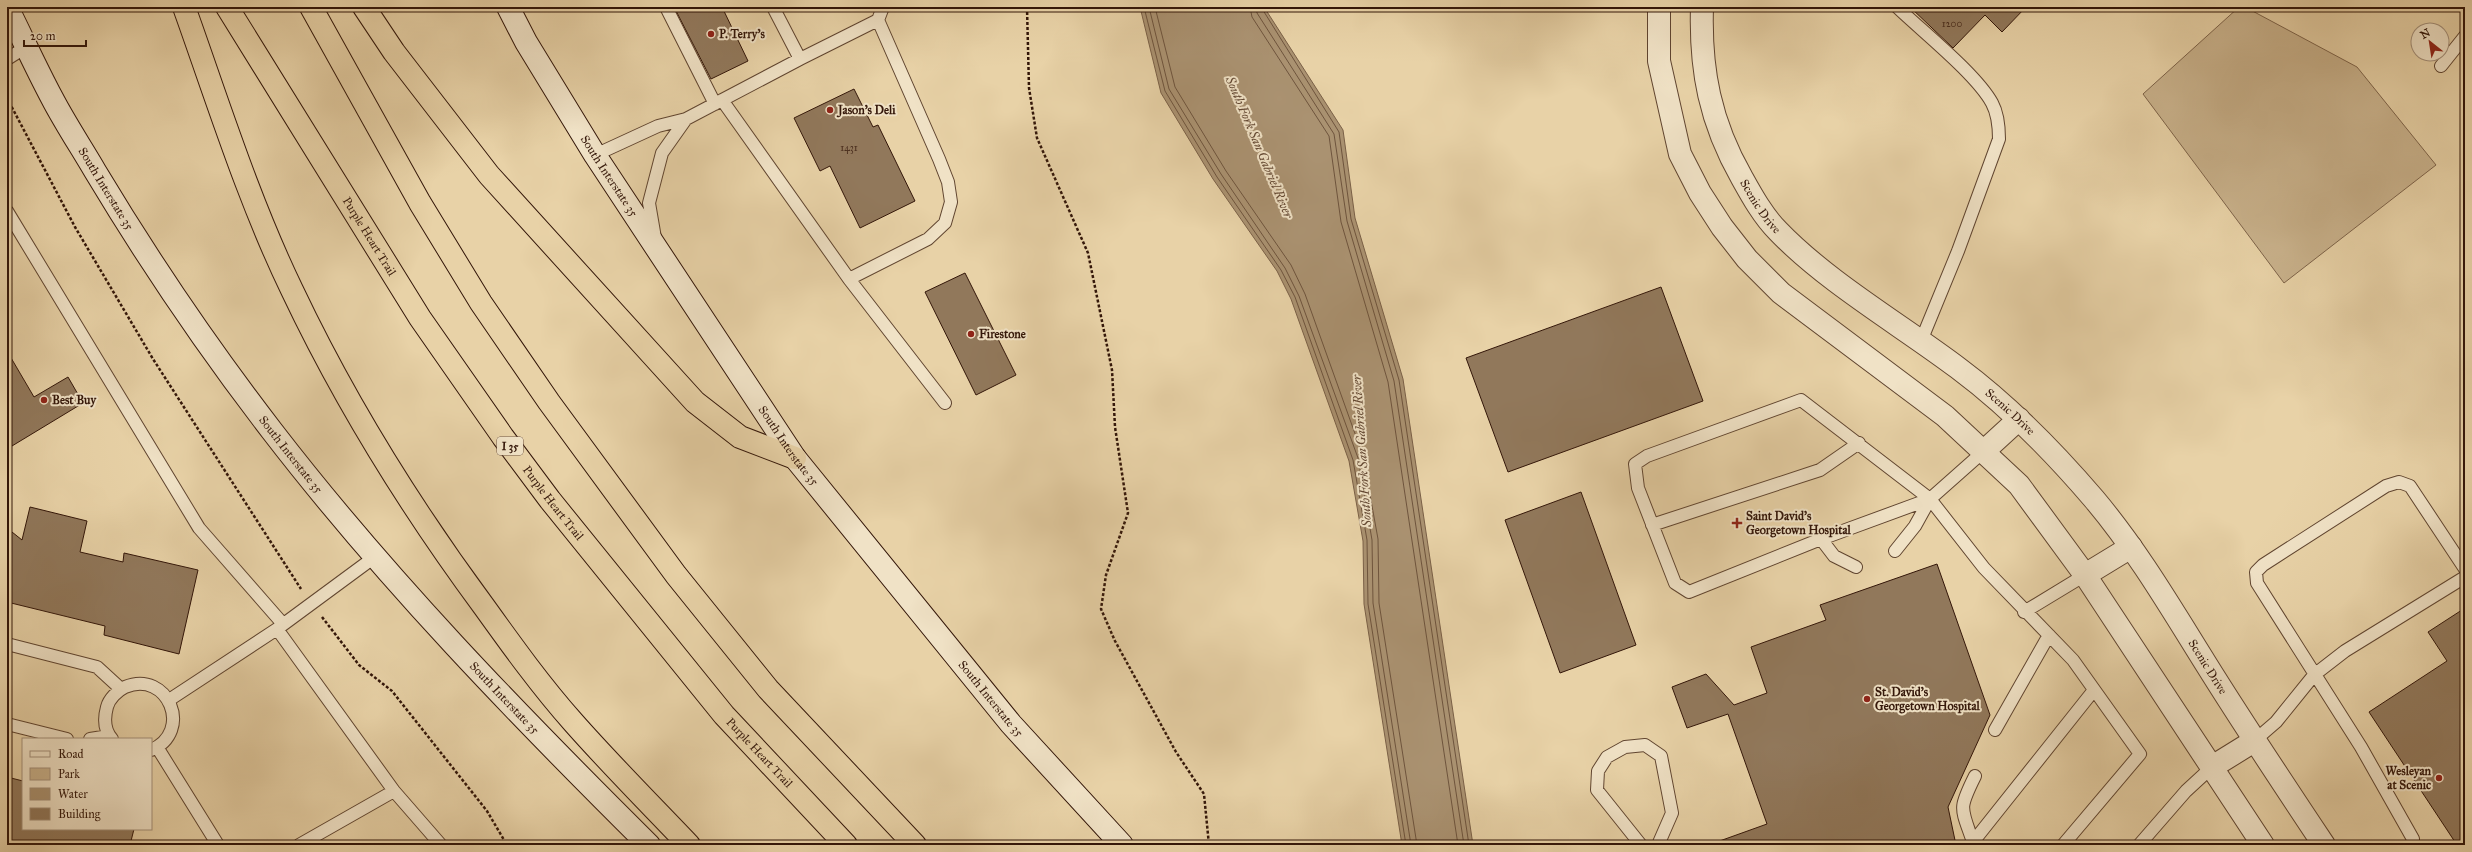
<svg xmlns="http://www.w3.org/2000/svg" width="2472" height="852" viewBox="0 0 2472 852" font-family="'IM FELL Great Primer',serif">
	<rect width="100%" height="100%" fill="#e8d2a7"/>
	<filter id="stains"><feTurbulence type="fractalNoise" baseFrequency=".005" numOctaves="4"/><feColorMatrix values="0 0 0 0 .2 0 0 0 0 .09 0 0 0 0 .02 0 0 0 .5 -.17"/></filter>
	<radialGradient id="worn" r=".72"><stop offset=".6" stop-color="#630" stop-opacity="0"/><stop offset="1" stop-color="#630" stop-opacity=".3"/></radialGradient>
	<path fill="#c9b28c" stroke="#7e644a" d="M2239 7H2245L2357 67 2436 165 2284 283 2143 94Z"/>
	<path fill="#aa9271" stroke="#7a6047" d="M1140 7H1264L1343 130 1355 218 1403 379 1473 845H1402L1364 604 1363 541 1349 461 1291 299 1277 271 1213 179 1161 93Z"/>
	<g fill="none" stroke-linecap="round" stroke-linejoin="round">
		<path stroke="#6e543d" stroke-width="1" d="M1144 7 1165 91 1217 177 1281 270 1295 297 1353 460 1367 540 1368 604 1406 845
			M1149 7 1169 89 1221 174 1285 268 1299 296 1358 458 1372 540 1373 603 1411 845
			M1155 7 1175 87 1226 171 1291 265 1305 294 1363 456 1378 539 1379 603 1417 845
			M1250 7 1252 17 1329 136 1341 222 1388 382 1458 845
			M1256 7 1257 13 1334 134 1347 221 1394 381 1464 845
			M1261 7 1339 132 1351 219 1399 380 1469 845"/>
	</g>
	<path fill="#91785b" stroke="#331609" d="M674 7H722L748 61 711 79Z
		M1910 7H2026L2002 32 1985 15 1953 48Z
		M854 89 873 127 878 125 915 201 860 228 830 166 820 171 794 118Z
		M965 273 1016 375 976 395 925 292Z
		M1661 287 1703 401 1508 472 1466 358Z
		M7 351 34 397 68 377 83 403 7 449Z
		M1581 492 1636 645 1560 673 1505 520Z
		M30 507 87 521 80 552 123 562 124 553 198 570 179 654 104 635 105 626 7 602V528L22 540Z
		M1937 564 1990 715 1948 807 1956 845H1715L1714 843 1767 824 1728 714 1687 728 1672 687 1706 674 1734 705 1767 693 1751 647 1826 620 1820 605Z
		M2465 608V845H2457L2369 712 2447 661 2428 632Z
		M7 777 23 781V829H134L130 845H7Z"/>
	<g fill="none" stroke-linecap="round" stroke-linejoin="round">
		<g stroke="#604530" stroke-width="14">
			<path id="service" d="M666 7 715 104
				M773 7 800 59 878 20 883 7
				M1897 7C1923 32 1976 74 1992 103 1998 114 1999 127 1999 139L1958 251 1921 341
				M7 59 26 47
				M2441 66 2465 36
				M722 100 849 279 945 403
				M595 155 658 126 686 119 800 59
				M7 211 199 528 283 624
				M655 238 649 203 662 153 686 119
				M849 279 928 239 945 223 951 202 948 182 939 159 878 20
				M1930 499 1821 539 1689 592 1675 583 1638 488 1635 464 1647 456 1801 400 1930 499 1983 452
				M1930 499 1984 568 2073 660 2140 754 2063 845
				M1652 525 1820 470 1859 443
				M1821 539 1834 556 1856 567
				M1895 551 1915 526 1930 499
				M2024 612 2085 575
				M7 644 97 667 121 689
				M169 700 277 629
				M7 724 67 739
				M1995 730 2049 635
				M90 739 109 736
				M112 739C104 730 104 718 107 707 109 699 117 691 125 687 168 669 194 732 151 750
				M2254 741 2276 722 2314 675 2345 651 2465 577
				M157 747 218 845
				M394 791 441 845
				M2413 839 2361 747 2257 583 2256 572 2263 565 2386 486 2399 482 2410 486 2465 569
				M1973 842C1961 807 1958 810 1975 776
				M299 845 394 791 277 629 376 556
				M1641 845 1597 790 1598 771 1607 757 1625 747 1645 745 1661 756 1672 813 1658 845
				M1973 845V842L2094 690
				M2139 845 2186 791 2212 767"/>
		</g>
		<g stroke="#604530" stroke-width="24">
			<g id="tertiary">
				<path d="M1659 7V61L1680 154 1700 193 1722 227 1747 259 1781 293 1945 416 2019 485 2085 575 2263 845"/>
				<path id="s1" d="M1702 7C1700 70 1710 122 1742 178 1752 196 1763 216 1778 231 1827 282 1901 325 1958 368 2009 406 2053 451 2094 499 2137 550 2171 608 2206 664 2244 725 2284 785 2324 845"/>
				<path d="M1983 452 2019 419"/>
				<path d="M2085 575 2131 547"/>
				<path d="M2212 767 2254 741"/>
			</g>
		</g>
		<g stroke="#331609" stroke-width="24">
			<g id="secondary">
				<path id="s2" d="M7 7C22 37 36 68 52 98 65 123 81 147 95 171 149 261 208 348 272 431 386 579 517 714 649 845"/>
				<path id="s3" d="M508 7 526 42 595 155 795 458 1011 724 1122 845"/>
			</g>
		</g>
		<g stroke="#331609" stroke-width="24">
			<g id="motorway">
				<path d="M184 7C218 102 248 199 292 290 345 402 411 508 485 608 513 647 541 686 573 722 610 764 650 804 689 845"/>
				<path id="s4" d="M227 7 420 318 503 437 550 500 724 715 846 845"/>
				<path d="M311 7 420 203 481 303 549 402 676 575 768 689 915 845"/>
				<path d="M364 7 394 52 489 175 695 402 740 437 795 458"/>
			</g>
		</g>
		<path stroke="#331609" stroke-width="2.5" stroke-dasharray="3 2" stroke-linecap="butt" d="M1027 7 1029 88 1037 138 1088 253 1112 370 1115 427 1128 513 1106 575 1101 609 1115 641 1176 752 1204 794 1209 845
			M7 98 75 227 153 359 301 589
			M322 617 359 665 392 691 487 811 507 845"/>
		<use href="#service" stroke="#f0e2c6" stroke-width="12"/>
		<use href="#tertiary" stroke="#f0e2c6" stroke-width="22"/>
		<use href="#secondary" stroke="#f0e2c6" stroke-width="22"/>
		<use href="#motorway" stroke="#e8d2a7" stroke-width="22"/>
	</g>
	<g fill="#8f2418" stroke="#f0e2c6" stroke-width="1.5">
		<circle cx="711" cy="34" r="4"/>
		<circle cx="830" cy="110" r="4"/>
		<circle cx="971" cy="334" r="4"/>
		<circle cx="44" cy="400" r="4"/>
		<path d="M1735 517h4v4h4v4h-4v4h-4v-4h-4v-4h4z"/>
		<circle cx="1867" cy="699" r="4"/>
		<circle cx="2439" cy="778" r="4"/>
	</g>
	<g text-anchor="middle" stroke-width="4" stroke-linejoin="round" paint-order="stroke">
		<g font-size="10" fill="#4a2e1e">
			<text x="1952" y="27">1200</text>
			<text x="849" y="151">1431</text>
		</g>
		<rect fill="#f0e2c6" stroke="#6c5342" stroke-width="1" x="497" y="437" width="26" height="18" rx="3"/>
		<g font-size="11" font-weight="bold" fill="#331609">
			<text x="510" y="450">I 35</text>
		</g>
		<g font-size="12" font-weight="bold" fill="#331609" stroke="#f0e2c6" text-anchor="start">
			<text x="719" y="38">P. Terry's</text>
			<text x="838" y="114">Jason's Deli</text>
			<text x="979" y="338">Firestone</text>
			<text x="52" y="404">Best Buy</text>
			<text x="1746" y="520">Saint David's<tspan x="1746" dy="14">Georgetown Hospital</tspan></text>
			<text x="1875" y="696">St. David's<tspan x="1875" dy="14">Georgetown Hospital</tspan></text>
			<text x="2431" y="775" text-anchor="end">Wesleyan<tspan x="2431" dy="14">at Scenic</tspan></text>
		</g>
		<g font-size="12" fill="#331609" stroke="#f0e2c6">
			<text dy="4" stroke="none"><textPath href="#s3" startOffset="197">South Interstate 35</textPath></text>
			<text dy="4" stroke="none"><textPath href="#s2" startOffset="207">South Interstate 35</textPath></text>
			<text dy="4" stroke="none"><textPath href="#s1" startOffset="212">Scenic Drive</textPath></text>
			<text dy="4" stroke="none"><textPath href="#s4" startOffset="270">Purple Heart Trail</textPath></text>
			<text dy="4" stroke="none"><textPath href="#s1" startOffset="537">Scenic Drive</textPath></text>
			<text dy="4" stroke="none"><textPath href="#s3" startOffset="521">South Interstate 35</textPath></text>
			<text dy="4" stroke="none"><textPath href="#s2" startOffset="531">South Interstate 35</textPath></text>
			<text dy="4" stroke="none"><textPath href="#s4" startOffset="594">Purple Heart Trail</textPath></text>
			<text dy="4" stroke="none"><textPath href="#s1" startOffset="861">Scenic Drive</textPath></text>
			<text dy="4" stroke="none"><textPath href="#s2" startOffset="855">South Interstate 35</textPath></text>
			<text dy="4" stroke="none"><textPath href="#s3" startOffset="845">South Interstate 35</textPath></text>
			<text dy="4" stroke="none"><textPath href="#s4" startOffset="918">Purple Heart Trail</textPath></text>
		</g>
		<g font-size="13" font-style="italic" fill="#634833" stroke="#f0e2c6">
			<text transform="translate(1260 147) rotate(67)" y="5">South Fork San Gabriel River</text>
			<text transform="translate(1361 451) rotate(-94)" y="5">South Fork San Gabriel River</text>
		</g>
	</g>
	<rect width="2472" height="852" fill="none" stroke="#e8d2a7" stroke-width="24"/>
	<rect x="8" y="8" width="2456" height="836" fill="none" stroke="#331609" stroke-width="2"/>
	<rect x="12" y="12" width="2448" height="828" fill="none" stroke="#331609"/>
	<rect x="22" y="738" width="130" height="92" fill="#f0e2c6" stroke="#a4907a"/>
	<rect x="30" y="751" width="20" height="6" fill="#f0e2c6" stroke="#a4907a"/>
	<text x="58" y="758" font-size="12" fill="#331609">Road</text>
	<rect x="30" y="768" width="20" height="12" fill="#c9b28c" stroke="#a4907a"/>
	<text x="58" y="778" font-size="12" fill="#331609">Park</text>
	<rect x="30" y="788" width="20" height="12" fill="#aa9271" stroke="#a4907a"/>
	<text x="58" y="798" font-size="12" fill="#331609">Water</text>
	<rect x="30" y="808" width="20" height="12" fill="#91785b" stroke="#a4907a"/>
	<text x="58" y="818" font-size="12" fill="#331609">Building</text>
	<g transform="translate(2430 42) rotate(330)"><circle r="19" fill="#f0e2c6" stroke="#a4907a"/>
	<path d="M0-3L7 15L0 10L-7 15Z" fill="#8f2418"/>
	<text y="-6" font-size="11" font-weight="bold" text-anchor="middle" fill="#331609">N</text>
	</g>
	<path d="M24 40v6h62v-6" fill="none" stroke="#331609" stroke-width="2"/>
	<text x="30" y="40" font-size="12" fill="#331609" stroke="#f0e2c6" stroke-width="3" paint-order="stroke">20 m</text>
	<rect width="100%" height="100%" filter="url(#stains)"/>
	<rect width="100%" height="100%" fill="url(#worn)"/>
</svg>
